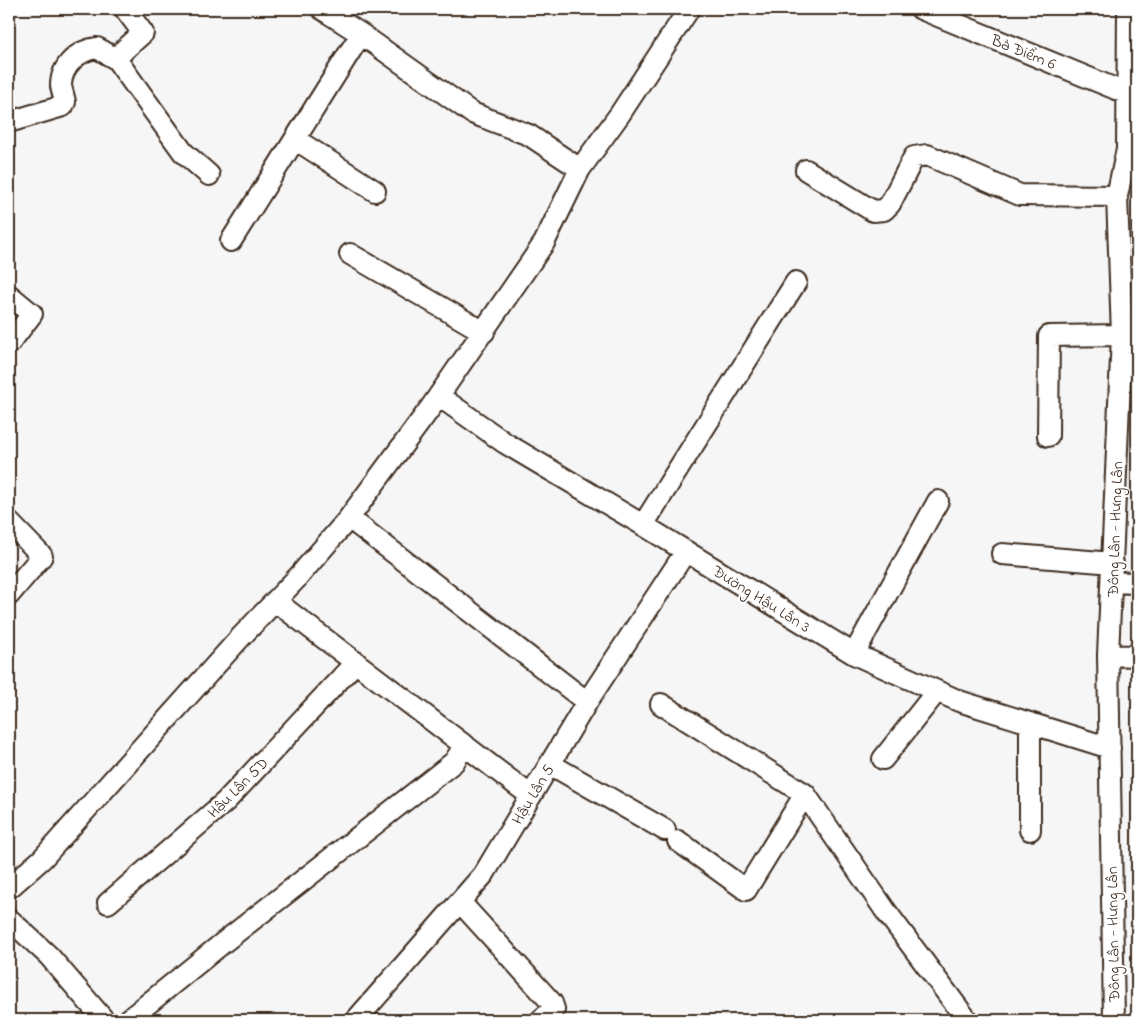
<svg xmlns="http://www.w3.org/2000/svg" width="1146" height="1029" viewBox="0 0 1146 1029" font-family="'Indie Flower',sans-serif">
	<rect width="100%" height="100%" fill="#f7f6f6"/>
	<filter id="ink" filterUnits="userSpaceOnUse"><feTurbulence type="fractalNoise" baseFrequency=".02" numOctaves="2"/><feDisplacementMap in="SourceGraphic" scale="10" xChannelSelector="R" yChannelSelector="G"/><feConvolveMatrix kernelMatrix="1 2 1 2 8 2 1 2 1" color-interpolation-filters="sRGB"/></filter>
	<g filter="url(#ink)">
		<g fill="none" stroke-linecap="round" stroke-linejoin="round">
			<g stroke="#3b2a1e" stroke-width="24">
				<path id="minor" d="M125 9 143 33 124 50 116 59 183 152 209 175
					M322 9 361 34 472 113 529 135 580 169
					M921 9 1128 94
					M9 122 63 106 65 102C64 97 62 91 61 86 61 66 78 50 97 48L116 59
					M295 139 375 191
					M806 170 873 211 884 210 890 204 914 157 927 155 1020 195 1117 196
					M231 241 361 34
					M350 254 484 332
					M9 295 32 314 9 344
					M439 396 505 443 643 525 854 654 959 701 1110 748
					M1048 436 1049 336 1122 335
					M349 518 587 702
					M9 522 42 556 9 595
					M643 525 796 282
					M1002 554 1113 563
					M1112 582 1137 583
					M275 601 531 796
					M854 654 938 501
					M1108 655 1137 656
					M661 704 805 794 885 910 967 1020
					M883 759 937 691
					M550 764 665 830
					M1030 830V723
					M678 841 746 890 805 794
					M9 888 42 859 239 639 299 576 349 518 431 407 544 243 580 169 620 114 689 9
					M460 902 552 1003 554 1009 541 1020
					M108 903 226 801 356 662
					M9 919 49 956 104 1020
					M128 1020 224 942 454 762 465 745
					M356 1020 484 874 587 702 686 551
					M1114 1020 1108 655 1122 335 1117 196 1127 149 1128 9"/>
			</g>
			<use href="#minor" stroke="#fff" stroke-width="20"/>
		</g>
	</g>
	<g text-anchor="middle" stroke-width="4" stroke-linejoin="round" paint-order="stroke">
		<g font-size="16" fill="#3b2a1e" stroke="#fff">
			<text transform="translate(1024 51) rotate(22)" y="6">Bà Điểm 6</text>
			<text transform="translate(1114 529) rotate(-88)" y="6">Đông Lân - Hưng Lân</text>
			<text transform="translate(762 598) rotate(32)" y="6">Đường Hậu Lân 3</text>
			<text transform="translate(237 787) rotate(-45)" y="6">Hậu Lân 5D</text>
			<text transform="translate(532 794) rotate(-59)" y="6">Hậu Lân 5</text>
			<text transform="translate(1112 934) rotate(-91)" y="6">Đông Lân - Hưng Lân</text>
		</g>
	</g>
	<rect width="1146" height="1029" fill="none" stroke="#fff" stroke-width="30"/>
	<rect x="15" y="15" width="1116" height="999" fill="none" stroke="#3b2a1e" stroke-width="2" filter="url(#ink)"/>
</svg>
